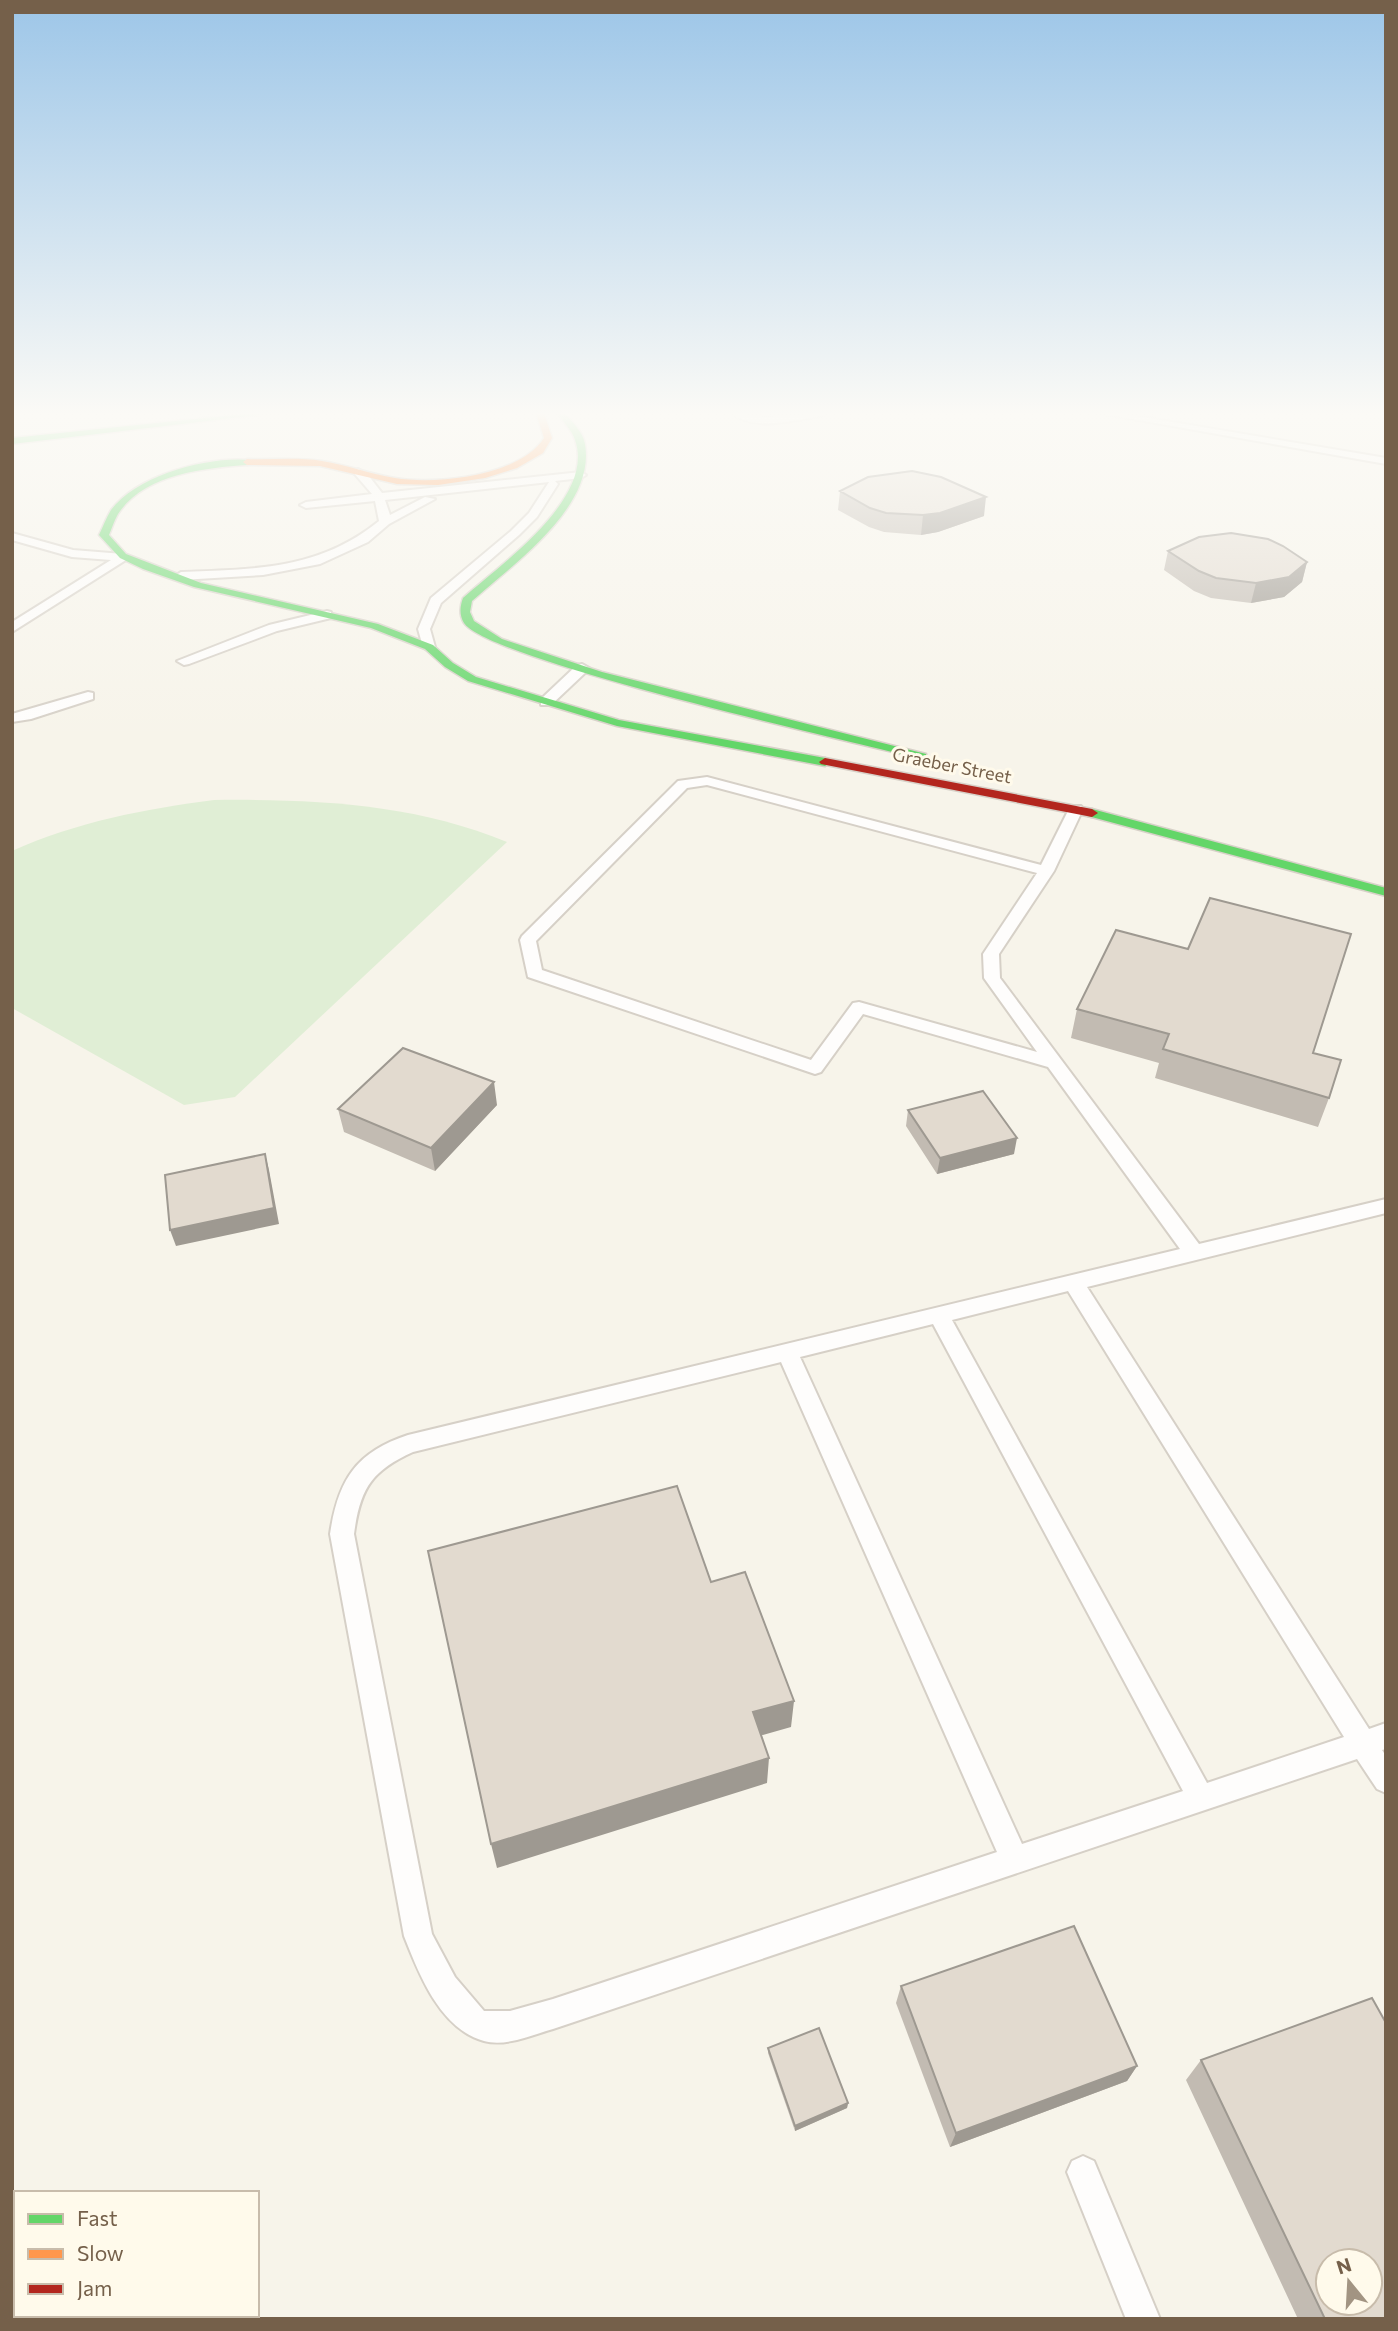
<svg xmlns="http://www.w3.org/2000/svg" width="1398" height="2331" viewBox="0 0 1398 2331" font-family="Commissioner,sans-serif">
	<rect width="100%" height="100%" fill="#f7f4ea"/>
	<path fill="#e0eed5" d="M214 800C315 799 412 803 507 842L235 1097 184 1105 12 1008V851C76 822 145 809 214 800Z"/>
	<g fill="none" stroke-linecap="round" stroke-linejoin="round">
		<g stroke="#d6d0c7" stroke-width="4">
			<path id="lane" d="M731 413 766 417 826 413 821 416C793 420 755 432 731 413Z
				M1099 413H1119L1386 458V464Z
				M358 469 368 475 382 493 581 472 586 475 581 478 555 481 558 484 537 517 519 535 441 603 430 629 435 647 429 651 423 647 418 629 431 598 511 531 529 513 549 482 385 500 390 515 425 497 435 499 389 524 368 542 320 564 263 575 181 580 175 576 181 572C255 569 319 570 379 521L375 501 306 508 300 505 306 502 372 494 353 472Z
				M12 533 73 550 123 554 129 558 12 632V622L111 560 72 557 12 540Z
				M327 611 331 612V618L277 631 189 664 184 665 177 661 269 625Z
				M582 664 589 668 587 671 551 705H541V699L577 665Z
				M88 692 93 693V699L31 719 12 722V714Z
				M707 777 1041 865 1069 809 1071 806H1081L1083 809 1054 871 999 954 1000 978 1199 1244 1386 1199V1213L1087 1287 1369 1729 1386 1723V1749L1382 1750 1386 1756V1793L1377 1789 1357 1759 553 2029C532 2035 506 2047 484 2041 440 2029 419 1974 404 1936L330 1534C338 1480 356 1452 408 1435L1180 1249 1048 1067 863 1014 821 1072 815 1074 528 977 520 940 522 936 678 781ZM707 785 1037 873 983 954 984 978 1037 1052 859 1002 853 1003 811 1060 542 970 536 941 687 788ZM1068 1291 1344 1737 1207 1783 952 1320ZM933 1324 1183 1791 1022 1844 800 1357ZM781 1362 997 1852 553 1999 510 2011H484L455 1977 432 1934 354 1534C360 1489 371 1471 413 1452Z
				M1083 2156 1094 2161 1160 2319H1126L1067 2172 1072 2161Z"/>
		</g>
		<g stroke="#d7d1c8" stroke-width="3">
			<path id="fast" d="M252 413H275L12 444V438Z
				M557 413H565C572 422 583 432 585 444 596 507 513 564 472 601L470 612 474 621 502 639 602 672 926 754V758L922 759C857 743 488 660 464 623 459 615 460 606 463 598 500 565 596 498 575 440 572 430 563 422 557 413Z
				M250 460 251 462 247 465C204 468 144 474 118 514 114 521 112 528 109 535L126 554 201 583 378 624 433 645 453 663 476 677 619 720 825 758 831 762 825 766 617 726 468 681 445 667 425 649 371 628 194 587 143 569 120 558 99 535C103 527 106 518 111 510 137 475 208 456 250 460Z
				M1092 809 1386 888V896L1088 816 1086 813Z"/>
		</g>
		<g stroke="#d7d1c8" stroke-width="3">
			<path id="slow" d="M536 413H544L552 438 543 453 517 468 485 478 438 485 397 484 320 466 247 465 243 462 247 459C271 460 298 457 322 461 347 465 370 474 395 478 436 485 520 476 544 438Z"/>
		</g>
		<g stroke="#d7d1c8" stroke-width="3">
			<path id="jam" d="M825 758 1092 809 1098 813 1092 817 821 764 819 762Z"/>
		</g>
		<use href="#lane" fill="#fefdfc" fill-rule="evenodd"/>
		<use href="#fast" fill="#63d668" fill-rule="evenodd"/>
		<use href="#slow" fill="#ff974d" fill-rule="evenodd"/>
		<use href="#jam" fill="#b3261e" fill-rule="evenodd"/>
	</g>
	<path fill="#c2bbb2" d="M840 491 984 516 938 532 921 535 884 532 869 527 838 510Z
		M1168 551 1307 562 1302 582 1284 597 1251 603 1211 598 1194 591 1164 570Z
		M1077 1009 1313 1053 1329 1098 1318 1127 1155 1078 1159 1063 1071 1038Z
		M497 1105 435 1171 344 1132 338 1109Z
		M908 1110 1014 1154 937 1174 906 1126Z
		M901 1986 1137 2066 1127 2081 950 2147 896 2003Z
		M768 2048 848 2103 847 2108 795 2131 768 2053Z
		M1201 2060 1386 2319H1298L1186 2080Z"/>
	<path fill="#9e9991" d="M986 497 984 516 938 532 921 535 923 515Z
		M1307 562 1302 582 1284 597 1251 603 1256 583Z
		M494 1082 497 1105 435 1171 431 1148Z
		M1017 1138 1014 1154 937 1174 940 1158Z
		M265 1154 269 1170 279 1224 176 1246 170 1230Z
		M794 1701 791 1727 752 1738 753 1712Z
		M769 1758 767 1783 497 1868 491 1844Z
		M1137 2066 1127 2081 950 2147 956 2133Z
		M848 2103 847 2108 795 2131V2126Z"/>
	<path fill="#e2dacf" stroke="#9e9991" stroke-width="2" fill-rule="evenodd" d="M912 471 941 477 986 497 940 513 923 515 886 513 870 508 840 491 868 477Z
		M1231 533 1268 539 1283 546 1307 562 1289 577 1256 583 1216 578 1199 571 1168 551 1199 537Z
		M1210 898 1351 934 1313 1053 1341 1060 1329 1098 1163 1049 1169 1034 1077 1009 1116 930 1188 949Z
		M403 1048 494 1082 431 1148 338 1109Z
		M983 1091 1017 1138 940 1158 908 1110Z
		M265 1154 274 1208 170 1230 165 1175Z
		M677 1486 711 1582 745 1572 794 1701 753 1712 769 1758 491 1844 428 1551Z
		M1074 1926 1137 2066 956 2133 901 1986Z
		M1372 1998 1386 2023V2319H1325L1201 2060ZM1328 2261H1370V2303H1328Z
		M819 2028 848 2103 795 2126 768 2048Z"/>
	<linearGradient id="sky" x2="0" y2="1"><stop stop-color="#9dc6e8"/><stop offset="0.56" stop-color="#fbfaf6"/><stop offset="1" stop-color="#fbfaf6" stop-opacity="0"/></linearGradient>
	<rect width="1398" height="739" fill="url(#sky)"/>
	<g text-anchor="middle" stroke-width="6" stroke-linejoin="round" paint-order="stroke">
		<g font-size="18" fill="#75604a" stroke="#fffaeb">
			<text transform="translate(952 766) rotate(11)" y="6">Graeber Street</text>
		</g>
	</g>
	<rect width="1398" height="2331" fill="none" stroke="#75604a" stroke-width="28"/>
	<rect x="14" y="2191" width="245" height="126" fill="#fffaeb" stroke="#c8bcab" stroke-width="2"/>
	<rect x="28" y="2214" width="35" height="10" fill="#63d668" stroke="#c8bcab" stroke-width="2"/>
	<text x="77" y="2226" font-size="21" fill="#75604a">Fast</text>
	<rect x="28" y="2249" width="35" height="10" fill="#ff974d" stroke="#c8bcab" stroke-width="2"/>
	<text x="77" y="2261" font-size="21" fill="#75604a">Slow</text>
	<rect x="28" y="2284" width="35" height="10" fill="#b3261e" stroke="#c8bcab" stroke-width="2"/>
	<text x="77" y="2296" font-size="21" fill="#75604a">Jam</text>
	<g transform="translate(1349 2282) rotate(342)"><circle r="33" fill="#fffaeb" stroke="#c8bcab" stroke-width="2"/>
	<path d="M0-5L12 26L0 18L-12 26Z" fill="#a29482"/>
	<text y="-10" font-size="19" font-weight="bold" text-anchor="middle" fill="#75604a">N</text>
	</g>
</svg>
